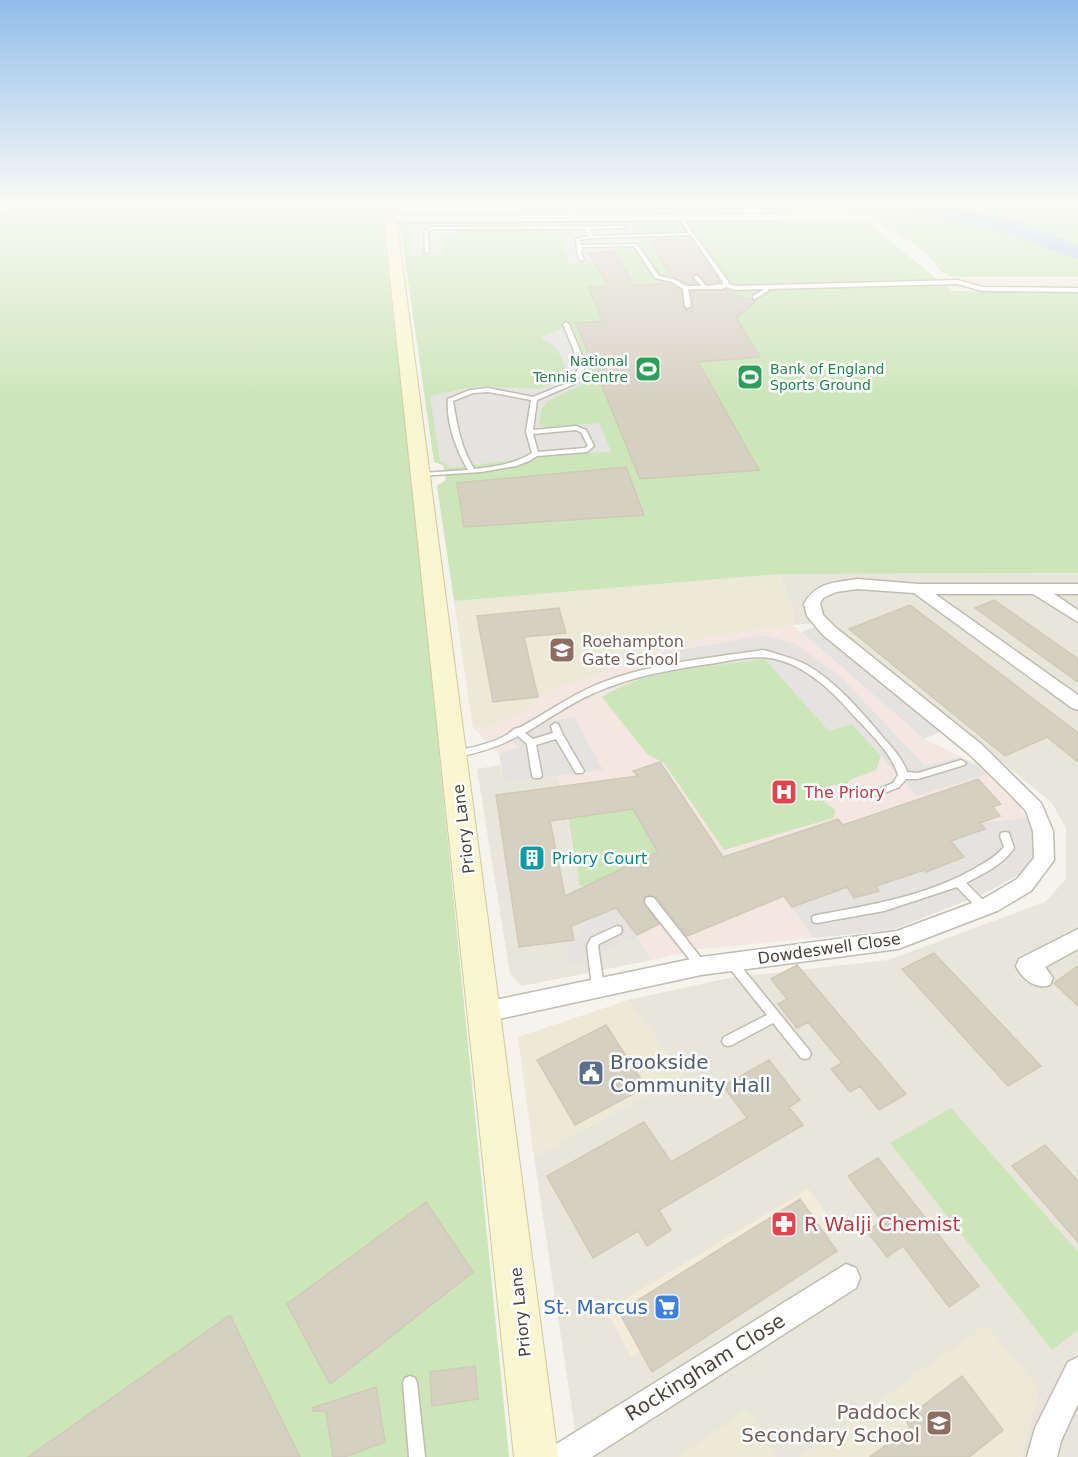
<svg xmlns="http://www.w3.org/2000/svg" width="1078" height="1457" viewBox="0 0 1078 1457" font-family="'DejaVu Sans',sans-serif">
	<rect width="100%" height="100%" fill="#f5f3ec"/>
	<path fill="#e8e6db" d="M397 201H558L563 211 554 214H399Z
		M576 201H737L744 211 739 213 588 214 582 212Z
		M754 201H848L856 213H771L762 211Z
		M1078 573V1457H579L534 1157 683 1075 628 1000 729 978 888 960 1045 902 1066 879V828L1052 803 831 622 792 625 793 609 779 574Z
		M500 765 504 782 558 776 584 905 637 935 652 960 522 986 510 974 477 769Z"/>
	<path fill="#f4ecda" d="M937 278 1078 279V291H952Z
		M808 1189 837 1227 632 1357 606 1311Z"/>
	<path fill="#ede9d7" d="M779 574 793 610 792 625 704 638 622 662 599 675 546 691 525 711 490 727 473 728 454 601Z
		M628 1000 683 1075 534 1157 518 1037Z
		M986 1325 1039 1389 1022 1457H800Z
		M747 1409 777 1457H679Z"/>
	<path fill="#f4e6e1" d="M792 625 924 739 976 764 1014 798 1032 826 985 893 892 930 701 949 652 960 637 935 584 905 558 776 504 782 499 754 473 728 490 727 525 711 546 691 599 675 622 662 704 638Z"/>
	<path fill="#cce5b9" d="M46 201H380L414 501 509 1457H0V212Z
		M848 201H1078V277H952L941 271 927 255 909 240 884 226 871 216 856 213Z
		M864 220 952 291H1078V573L779 574 454 601 437 486 446 480 443 465 434 462 400 225 409 223Z
		M765 659 829 731 852 724 881 756 876 770 850 780 845 786C835 784 827 784 822 795L825 803 836 810 833 818 724 850 664 763 647 754 602 697C649 667 711 666 765 659Z
		M633 809 658 852 586 886H580L568 818Z
		M951 1108 1078 1252V1330L1052 1350 890 1143Z"/>
	<path fill="#e4e3e0" d="M631 223 643 248 589 253 594 262 570 263 562 238 580 232H556V230H459L458 233 440 234 443 254 412 256 409 224Z
		M570 321 589 368 581 385 548 401 541 410 539 425 545 427 600 423 611 452 542 456 451 468 440 461 430 396 478 386 539 389 557 383 566 368 556 347 540 338 563 328 561 322Z
		M818 626 944 730 924 739 801 632Z
		M765 635 795 644 839 675 925 766 958 757 977 766 986 774 917 796 852 724 829 731 765 659 666 672 656 654Z
		M574 717 603 770 504 782 499 754 520 747 513 741 545 722Z
		M1027 818 1032 826 1036 852 1024 872 985 893 892 930 814 938 792 907 847 887 855 898 878 891 876 886 964 857 951 841 985 829 980 823Z
		M616 908 637 935 587 961 570 965 565 941 574 940 593 917Z"/>
	<g fill="none" stroke-linecap="round" stroke-linejoin="round">
		<path fill="#aecbec" fill-rule="evenodd" d="M868 201C940 201 1013 216 1078 246V259L999 230 877 206 871 205Z"/>
	</g>
	<path fill="#d6d0c2" stroke="#d0c9b6" stroke-width="1.5" fill-rule="evenodd" d="M690 239 720 281V282L707 284 697 273 692 277 696 284H687L672 277 650 241Z
		M614 251 634 285 671 284 681 290 683 306 687 310 693 306 691 291 726 290 728 293 756 301 736 318 760 357 698 362 759 470 640 479 576 323 603 321 588 287 608 286 589 253Z
		M626 467 644 515 464 527 457 483Z
		M994 600 1078 659V682L975 608Z
		M910 605 1078 733V762L1047 737 1005 756 849 629Z
		M559 608 566 633 524 637 538 697 493 702 477 616Z
		M660 762 723 857 838 819 843 825 978 779 1001 804 993 807 1000 816 980 823 985 829 951 841 964 857 926 872 924 870 876 886 879 891 854 898 847 887 792 907 784 896 687 936 656 897 649 895 644 897 643 902 659 924 637 935 616 908 571 926 574 940 519 947 496 795 638 776 633 771ZM633 809 658 852 565 896 550 821Z
		M934 953 1041 1066 1008 1086 902 969Z
		M797 965 906 1094 879 1110 860 1086 850 1092 831 1069 842 1063 808 1022 797 1028 778 1004 787 999 771 979Z
		M1078 966V1006L1054 983Z
		M606 1025 646 1087 575 1125 537 1060Z
		M769 1060 800 1100 789 1107 803 1125 659 1210 671 1230 647 1246 638 1231 593 1258 547 1176 644 1122 671 1162 747 1118 723 1086Z
		M1045 1145 1078 1181V1242L1012 1166Z
		M878 1158 979 1286 949 1307 903 1246 887 1257 867 1231 882 1221 848 1176Z
		M800 1199 837 1251 652 1372 619 1312Z
		M426 1202 473 1272 330 1384 287 1304Z
		M230 1315 300 1457H28Z
		M475 1366 478 1399 432 1406 430 1372Z
		M962 1376 1003 1430 969 1457H870L910 1427 905 1419Z
		M376 1387 385 1442 344 1457H333L326 1411H313L312 1408Z"/>
	<g fill="none" stroke-linecap="round" stroke-linejoin="round">
		<g stroke="#c0bcaf" stroke-width="3">
			<path id="lane" d="M681 217 728 281 729 284 735 286 957 280 983 287 1078 288V292L983 291 957 284 768 289V291L755 299 753 298V296L763 290 762 289 735 290 726 287 722 289H688L691 306 688 308 685 306 683 289 672 282 655 278 634 246 582 247 581 253 584 260 580 261C576 253 578 247 575 239L588 236 585 229H433L428 232 429 252 427 253 425 252 424 231 432 227 623 226 625 228 590 229 593 236 689 233 679 218ZM691 235 723 282V284L706 286 697 275 694 277 701 286H686L676 280 659 276 637 244 582 245 580 240 591 238Z
				M566 322 569 324 583 358 584 369 574 384 537 400 533 430 576 426 586 430 594 446 587 452 537 456 529 461 516 466 481 472 420 476 419 475 422 473 468 470C456 450 446 422 448 399L470 390 488 388 533 397 570 382 578 369 577 358 563 324ZM488 392 531 400 526 432 532 453C515 464 494 467 474 469 461 448 457 425 453 401L473 393ZM575 430 581 432 588 446 585 448 538 452 533 434Z
				M763 650C778 654 793 658 807 665 836 682 859 709 881 735 891 747 902 757 907 772L918 773 961 760 966 763 964 765 918 779H906L899 787 880 795H874L872 793 874 791 893 783 898 775C892 754 870 733 855 717 835 694 809 668 779 660 758 654 737 659 716 663 674 669 631 676 592 694 569 704 547 720 525 733L533 739 553 733 551 726 555 723 558 724 563 735 584 771 582 773H576L556 739 536 745 542 776 540 778H534L532 776 527 744 518 736C498 747 478 753 456 757L451 754 453 752C471 747 501 743 514 729L521 727C542 715 563 701 585 690 639 664 704 659 763 650Z
				M1005 832 1009 833 1014 848C1003 865 984 873 966 883L987 904 988 907 987 910 983 911 979 910 957 887 884 911 817 923 813 922 812 919 813 916 817 915C871 905 926 896 974 869 985 862 995 858 1004 847L1000 836 1001 833Z
				M650 897 654 898 705 963 707 966 705 969 701 971 697 969 646 904 645 901 646 898Z
				M617 926 621 927 622 930 621 933 599 944 598 946 604 987 602 990 598 992 594 990 592 987 587 946 591 938Z
				M731 957 735 959 809 1050 811 1054 809 1058 805 1059 801 1058 773 1023 732 1045 728 1046 724 1045 722 1041 724 1037 767 1015 727 965 725 962 727 959Z
				M410 1376 415 1378 417 1383 425 1457H409L403 1383 405 1378Z"/>
		</g>
		<g stroke="#c0bcaf" stroke-width="3">
			<path id="street" d="M562 201H570L577 215 780 214 785 217 780 220 390 222 385 219 390 216 568 215Z
				M857 579 918 584H1078V594H1054L1078 610V622L1033 594H935L1078 695V710L1072 708 914 593 857 589 836 592 823 598 820 604 823 615 835 627 981 744 1041 803 1053 831 1054 860 1031 891 997 911 898 949 701 975 485 1022 477 1019 474 1012 477 1005 485 1002 701 957 897 931 983 899 1017 879 1034 858 1033 831 1026 811 1007 791 969 754 823 635 807 616 804 604C816 582 834 583 857 579Z
				M1078 929V949L1045 967 1053 978 1050 985C1036 990 1022 979 1016 966L1019 959Z
				M846 1264 856 1268 860 1278 856 1288 592 1457H549L553 1446Z
				M1078 1357V1404L1061 1441 1057 1457H1027L1035 1428 1068 1362Z"/>
		</g>
		<g stroke="#d0c9a0" stroke-width="2">
			<path id="secondary" d="M382 201H394L558 1457H514Z"/>
		</g>
		<use href="#lane" fill="#fff" fill-rule="evenodd"/>
		<use href="#street" fill="#fff" fill-rule="evenodd"/>
		<use href="#secondary" fill="#fbf6d0" fill-rule="evenodd"/>
	</g>
	<linearGradient id="sky" x2="0" y2="1"><stop stop-color="#91bdea"/><stop offset="0.5" stop-color="#fafaf6"/><stop offset="1" stop-color="#fafaf6" stop-opacity="0"/></linearGradient>
	<rect width="1078" height="405" fill="url(#sky)"/>
	<defs>
		<g id="stadium-square" transform="scale(1.35)"><rect x="-9" y="-9" width="18" height="18" rx="4" fill="#2e9e5b" stroke="#fff"/><path d="M0-5a6.5 5 0 1 0 0 10a6.5 5 0 1 0 0-10ZM-3.5-1.8h7v3.6h-7Z" fill="#fff"/></g>
		<g id="school-square" transform="scale(1.35)"><rect x="-9" y="-9" width="18" height="18" rx="4" fill="#8d6e63" stroke="#fff"/><path d="M0-5L7-2L0 1L-7-2ZM-4 1L0 2.5L4 1V4Q0 6-4 4Z" fill="#fff"/></g>
		<g id="hospital-square" transform="scale(1.35)"><rect x="-9" y="-9" width="18" height="18" rx="4" fill="#e0444e" stroke="#fff"/><path d="M-5-5h3v3.5h4V-5h3V5h-3V1.5h-4V5h-3Z" fill="#fff"/></g>
		<g id="building-square" transform="scale(1.35)"><rect x="-9" y="-9" width="18" height="18" rx="4" fill="#0f9aa8" stroke="#fff"/><path d="M-4-6H4V6H1V3H-1V6H-4ZM-2.5-4.3h1.7v1.8h-1.7ZM.8-4.3h1.7v1.8H.8ZM-2.5-1h1.7V.8h-1.7ZM.8-1h1.7V.8H.8Z" fill="#fff"/></g>
		<g id="civic-square" transform="scale(1.35)"><rect x="-9" y="-9" width="18" height="18" rx="4" fill="#5c6f8a" stroke="#fff"/><path d="M-.6-6.5H3V-4.5H.6V-3L4-1V1h2V6H-6V1h2V-1L-.6-3ZM-1.2 2.5V6h2.4V2.5Z" fill="#fff"/></g>
		<g id="pharmacy-square" transform="scale(1.35)"><rect x="-9" y="-9" width="18" height="18" rx="4" fill="#e0444e" stroke="#fff"/><path d="M-2-6h4v4h4v4h-4v4h-4v-4h-4v-4h4Z" fill="#fff"/></g>
		<g id="supermarket-square" transform="scale(1.35)"><rect x="-9" y="-9" width="18" height="18" rx="4" fill="#3f7fe0" stroke="#fff"/><path d="M-6-5.5h2.5l.6 2H6L4.5 2H-2.5L-4.4-4H-6ZM-1.5 3.2a1.3 1.3 0 1 0 .1 0ZM3 3.2a1.3 1.3 0 1 0 .1 0Z" fill="#fff"/></g>
	</defs>
	<g fill-rule="evenodd">
		<use href="#stadium-square" x="648" y="369"/>
		<use href="#stadium-square" x="750" y="377"/>
		<use href="#school-square" x="562" y="650"/>
		<use href="#hospital-square" x="784" y="792"/>
		<use href="#building-square" x="532" y="858"/>
		<use href="#civic-square" x="591" y="1073"/>
		<use href="#pharmacy-square" x="784" y="1224"/>
		<use href="#supermarket-square" x="667" y="1307"/>
		<use href="#school-square" x="939" y="1423"/>
	</g>
	<g text-anchor="middle" stroke-width="5" stroke-linejoin="round" paint-order="stroke">
		<g font-size="14" fill="#27864d" stroke="#fff" text-anchor="end">
			<text x="628" y="366">National<tspan x="628" dy="16">Tennis Centre</tspan></text>
			<text x="770" y="374" text-anchor="start">Bank of England<tspan x="770" dy="16">Sports Ground</tspan></text>
		</g>
		<g font-size="16" fill="#785e54" stroke="#fff" text-anchor="start">
			<text x="582" y="647">Roehampton<tspan x="582" dy="18">Gate School</tspan></text>
		</g>
		<g font-size="16" fill="#be3a42" stroke="#fff" text-anchor="start">
			<text x="804" y="798">The Priory</text>
		</g>
		<g font-size="16" fill="#49453a" stroke="#fff">
			<text transform="translate(463 829) rotate(-97)" y="6">Priory Lane</text>
			<text transform="translate(829 948) rotate(-8)" y="6">Dowdeswell Close</text>
			<text transform="translate(520 1312) rotate(-96)" y="6">Priory Lane</text>
		</g>
		<g font-size="16" fill="#0d838f" stroke="#fff" text-anchor="start">
			<text x="552" y="864">Priory Court</text>
		</g>
		<g font-size="20" fill="#4e5e75" stroke="#fff" text-anchor="start">
			<text x="610" y="1069">Brookside<tspan x="610" dy="23">Community Hall</tspan></text>
		</g>
		<g font-size="20" fill="#be3a42" stroke="#fff" text-anchor="start">
			<text x="804" y="1231">R Walji Chemist</text>
		</g>
		<g font-size="20" fill="#366cbe" stroke="#fff" text-anchor="end">
			<text x="648" y="1314">St. Marcus</text>
		</g>
		<g font-size="20" fill="#49453a" stroke="#fff">
			<text transform="translate(705 1367) rotate(-32)" y="7">Rockingham Close</text>
		</g>
		<g font-size="20" fill="#785e54" stroke="#fff" text-anchor="end">
			<text x="920" y="1419">Paddock<tspan x="920" dy="23">Secondary School</tspan></text>
		</g>
	</g>
</svg>
